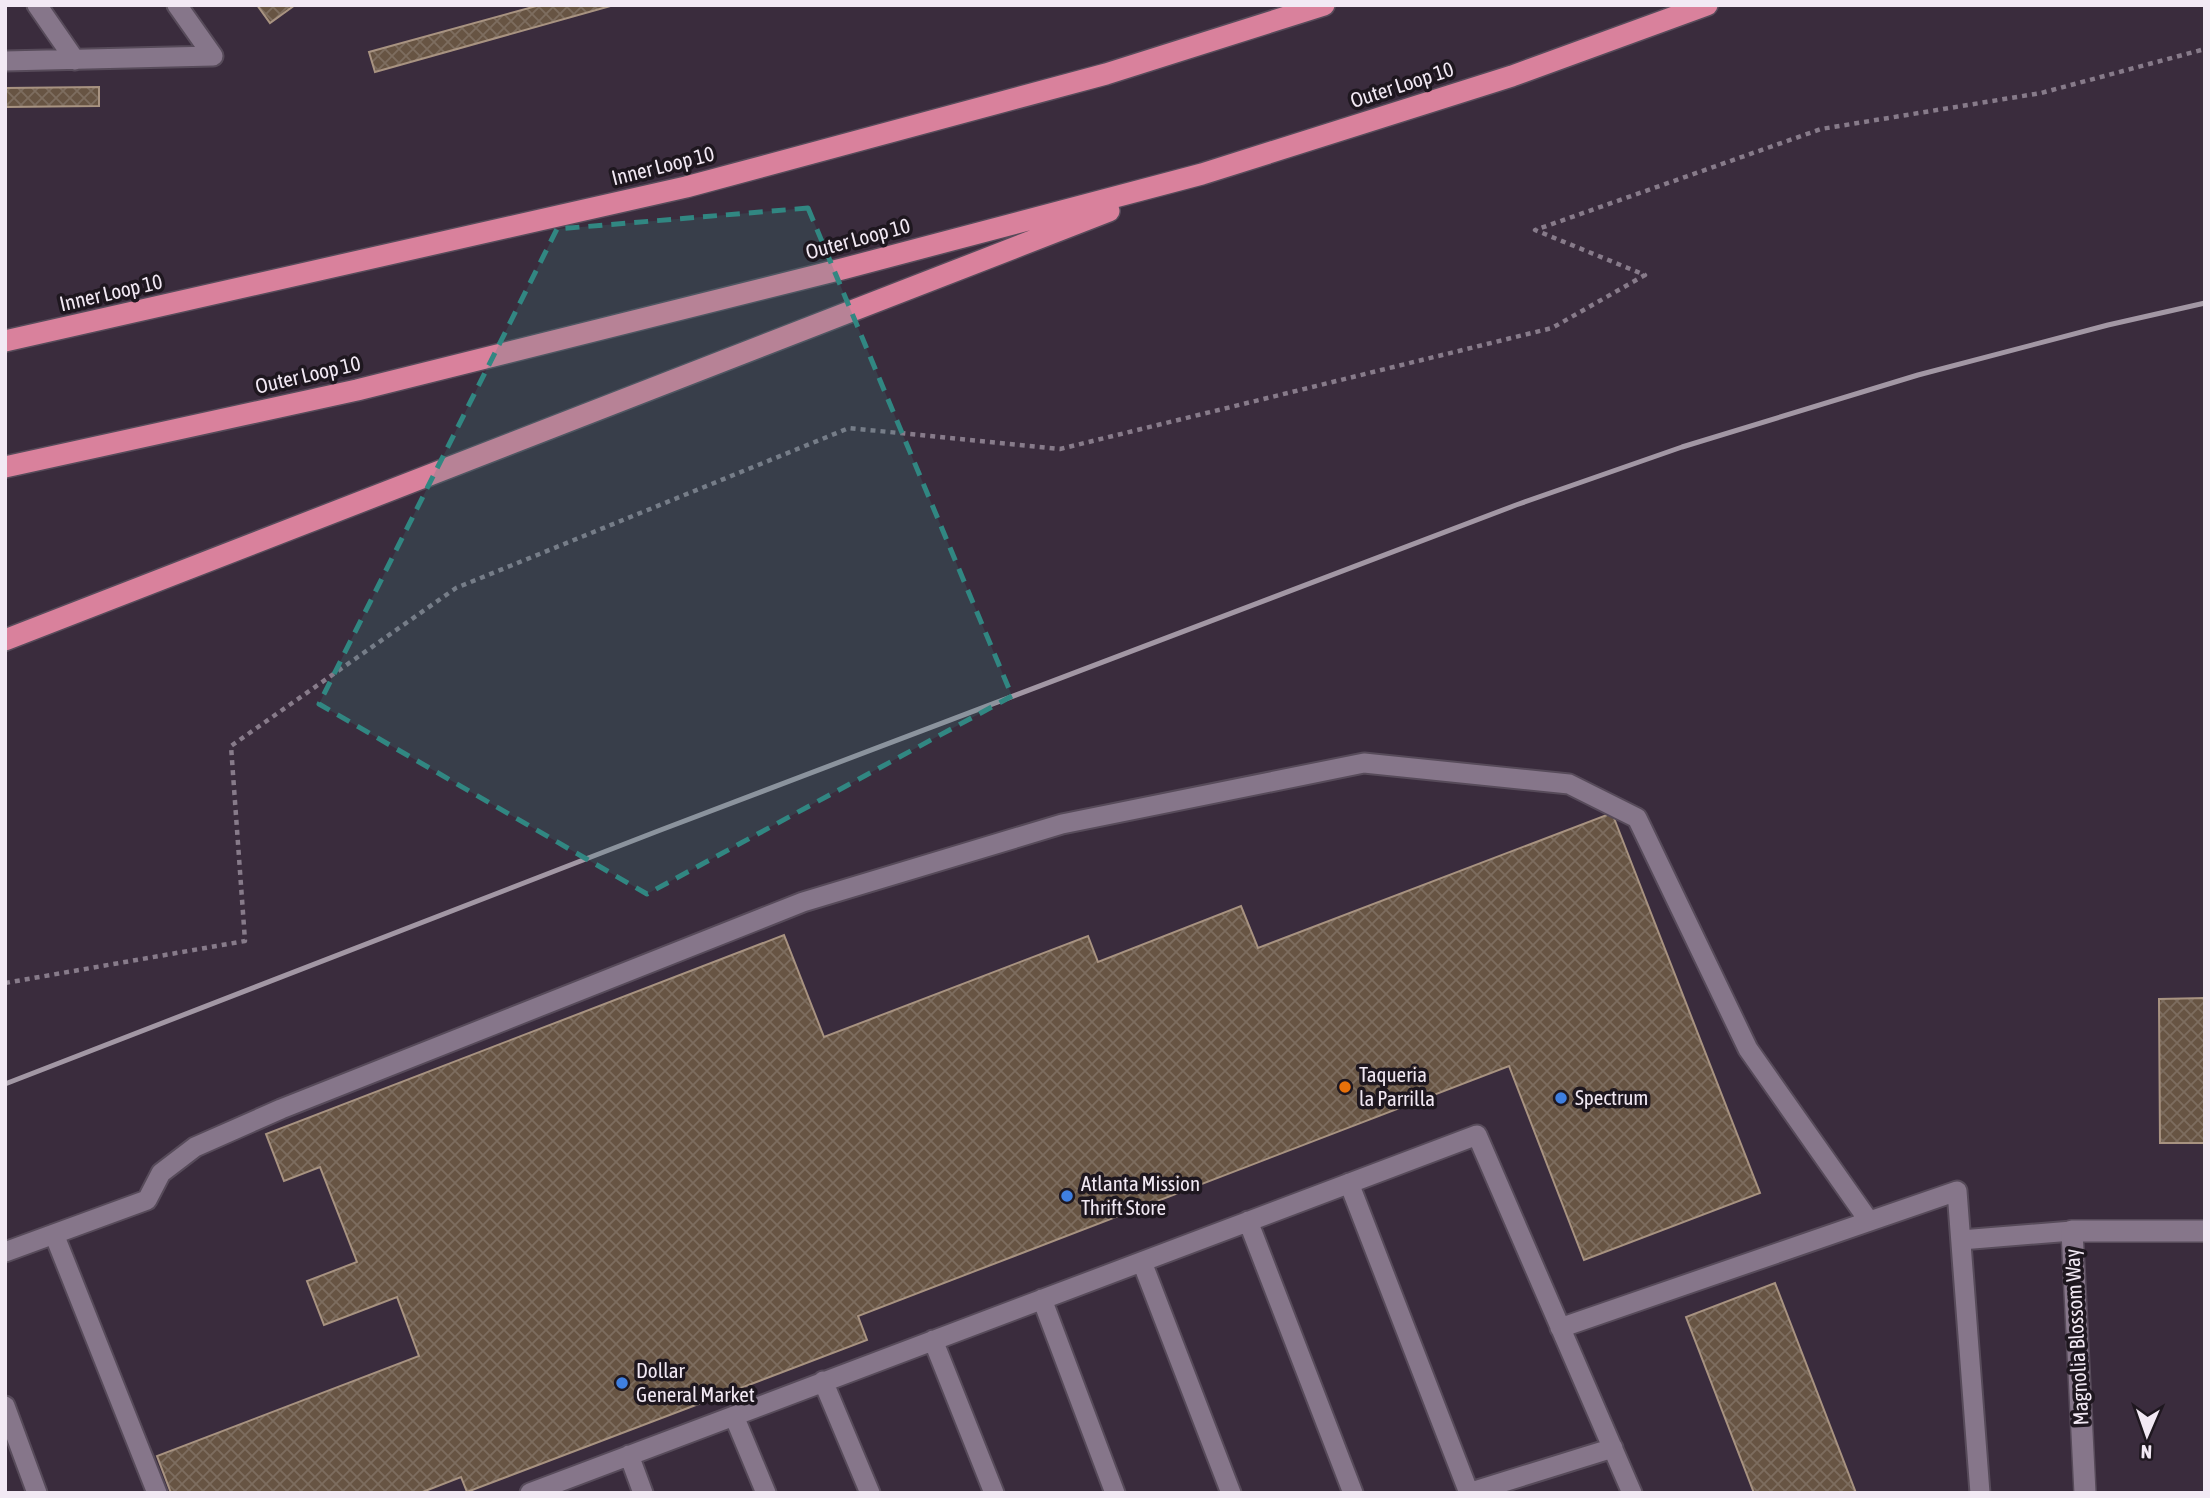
<svg xmlns="http://www.w3.org/2000/svg" width="2210" height="1498" viewBox="0 0 2210 1498" font-family="'Asap Condensed',sans-serif">
	<defs>
		<pattern id="building-cross-hatch" width="8" height="8" patternUnits="userSpaceOnUse" patternTransform="scale(1.75)"><rect width="8" height="8" fill="#675443"/><path d="M0 0l8 8M0 8l8-8" fill="none" stroke="#7d6d5f"/></pattern>
	</defs>
	<rect width="100%" height="100%" fill="#3a2c3d"/>
	<path fill="url(#building-cross-hatch)" stroke="#a89381" stroke-width="2" d="M257 5H295L270 23Z
		M540 5H614L375 72 369 52Z
		M99 87V106L5 107V88Z
		M1612 813 1760 1193 1584 1260 1509 1066 858 1316 867 1340 467 1492 461 1477 420 1493H171L157 1456 419 1356 397 1297 324 1325 307 1281 357 1262 320 1167 284 1181 266 1134 784 935 824 1037 1088 936 1098 962 1241 906 1258 948Z
		M2205 998V1143H2160L2159 999Z
		M1775 1283 1856 1493H1754L1686 1317Z"/>
	<g fill="none" stroke-linecap="round" stroke-linejoin="round">
		<g stroke="#574b5a" stroke-width="23">
			<path id="service" d="M37 5 75 60
				M5 61 213 56 177 5
				M1349 1183 1469 1493
				M1248 1221 1353 1493
				M54 1234 157 1493
				M1961 1240 2072 1231
				M5 1252 147 1200 161 1173 195 1147 281 1109 803 902 1062 824 1364 763 1569 784 1637 818 1748 1049 1869 1221
				M1142 1262 1231 1493
				M1042 1299 1115 1493
				M1560 1328 1957 1191 1980 1493
				M933 1340 994 1493
				M823 1381 870 1493
				M5 1406 37 1493
				M734 1416 766 1493
				M629 1455 643 1493
				M530 1493 1477 1135 1632 1493
				M1468 1493 1613 1448"/>
		</g>
		<g stroke="#574b5a" stroke-width="24">
			<path id="minor" d="M2085 1493 2072 1231H2205"/>
		</g>
		<g stroke="#574b5a" stroke-width="24">
			<path id="motorway" d="M5 341 686 187 1106 74 1324 5
				M5 467 357 390 842 269 1202 174 1512 76 1707 5
				M5 640 1109 211"/>
		</g>
		<path stroke="#877b8a" stroke-width="4.5" stroke-dasharray="5 5" stroke-linecap="butt" d="M5 983 245 941 231 746 456 588 849 428 1060 449 1552 328 1645 275 1535 230 1821 129 2041 93 2205 49"/>
		<use href="#service" stroke="#86768a" stroke-width="19"/>
		<use href="#minor" stroke="#86768a" stroke-width="21"/>
		<use href="#motorway" stroke="#d9819c" stroke-width="21"/>
		<path stroke="#a297a4" stroke-width="5" d="M5 1084 658 831 1516 505 1682 447 1918 375 2108 325 2205 303"/>
	</g>
	<path fill="#318782" fill-opacity="0.2" stroke="#318782" stroke-width="5" stroke-dasharray="14 9" stroke-linejoin="round" d="M808 208 1012 696 647 894 319 704 557 229Z"/>
	<circle fill="#e8710a" stroke="#1e171f" stroke-width="2.5" cx="1345" cy="1087" r="7"/>
	<g fill="#3f7fe0" stroke="#1e171f" stroke-width="2.5">
		<circle cx="1561" cy="1098" r="7"/>
		<circle cx="1067" cy="1196" r="7"/>
		<circle cx="622" cy="1383" r="7"/>
	</g>
	<g text-anchor="middle" stroke-width="7" stroke-linejoin="round" paint-order="stroke">
		<g font-size="21" fill="#f2e9f4" stroke="#1e171f">
			<text transform="translate(1402 85) rotate(-18)" y="7">Outer Loop 10</text>
			<text transform="translate(663 166) rotate(-14)" y="7">Inner Loop 10</text>
			<text transform="translate(858 239) rotate(-15)" y="7">Outer Loop 10</text>
			<text transform="translate(111 293) rotate(-13)" y="7">Inner Loop 10</text>
			<text transform="translate(308 375) rotate(-13)" y="7">Outer Loop 10</text>
			<text transform="translate(2077 1337) rotate(-93)" y="7">Magnolia Blossom Way</text>
		</g>
		<g font-size="21" fill="#f2e9f4" stroke="#1e171f" text-anchor="start">
			<text x="1359" y="1082">Taqueria<tspan x="1359" dy="24">la Parrilla</tspan></text>
			<text x="1575" y="1105">Spectrum</text>
			<text x="1081" y="1191">Atlanta Mission<tspan x="1081" dy="24">Thrift Store</tspan></text>
			<text x="636" y="1378">Dollar<tspan x="636" dy="24">General Market</tspan></text>
		</g>
	</g>
	<rect width="2210" height="1498" fill="none" stroke="#f2e9f4" stroke-width="14"/>
	<g transform="translate(2147 1435) rotate(182)" stroke="#1e171f" stroke-width="5" paint-order="stroke">
	<path d="M0-5L12 26L0 18L-12 26Z" fill="#f2e9f4"/>
	<text y="-10" font-size="19" font-weight="bold" text-anchor="middle" fill="#f2e9f4">N</text>
	</g>
</svg>
